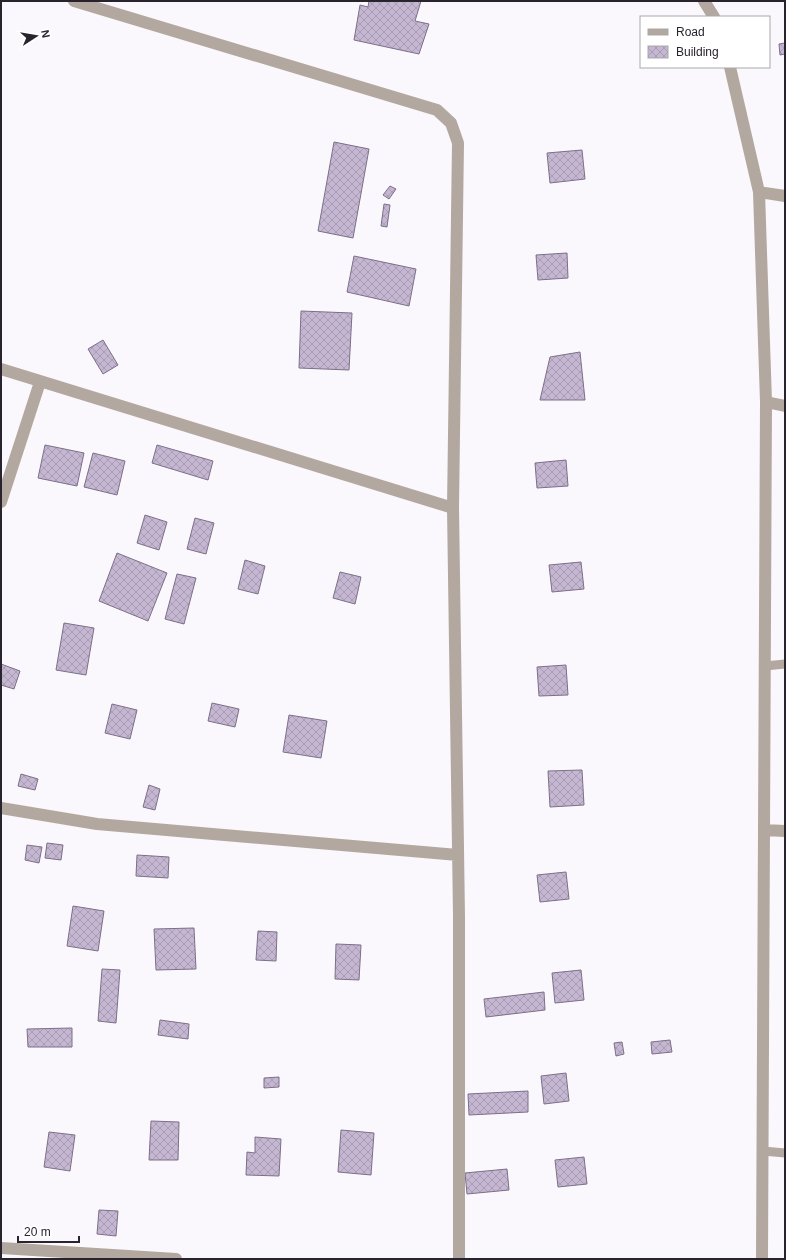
<svg xmlns="http://www.w3.org/2000/svg" width="786" height="1260" viewBox="0 0 786 1260" font-family="Arial,sans-serif">
	<defs>
		<pattern id="building-cross-hatch" width="8" height="8" patternUnits="userSpaceOnUse"><rect width="8" height="8" fill="#c5b7d2"/><path d="M0 0l8 8M0 8l8-8" fill="none" stroke="#a99db5"/></pattern>
	</defs>
	<rect width="100%" height="100%" fill="#faf8fd"/>
	<path fill="url(#building-cross-hatch)" stroke="#7c6f88" d="M369 1H421L415 21 429 24 419 54 354 40 360 5 368 7Z
		M785 43V54L780 55 779 44Z
		M334 142 369 149 353 238 318 231Z
		M582 150 585 179 550 183 547 153Z
		M390 186 396 189 389 199 383 195Z
		M384 204 390 205 387 227 381 226Z
		M567 253 568 278 538 280 536 255Z
		M354 256 416 269 409 306 347 292Z
		M301 311 352 313 349 370 299 368Z
		M103 340 118 365 103 374 88 349Z
		M580 352 585 400H540L550 357Z
		M45 445 84 453 77 486 38 478Z
		M157 445 213 461 208 480 152 463Z
		M93 453 125 461 117 495 84 487Z
		M566 460 568 486 537 488 535 463Z
		M145 515 167 522 159 550 137 543Z
		M195 518 214 523 206 554 187 549Z
		M117 553 167 573 148 621 99 601Z
		M245 560 265 566 258 594 238 589Z
		M581 562 584 589 552 592 549 565Z
		M340 572 361 577 355 604 333 598Z
		M177 574 196 578 184 624 165 619Z
		M64 623 94 628 86 675 56 670Z
		M1 664 20 671 14 689 1 685Z
		M566 665 568 695 539 696 537 667Z
		M212 703 239 709 235 727 208 721Z
		M112 704 137 710 130 739 105 733Z
		M289 715 327 721 321 758 283 752Z
		M582 770 584 805 550 807 548 771Z
		M21 774 38 779 35 790 18 786Z
		M149 785 160 789 155 810 143 807Z
		M47 843 63 845 61 860 45 858Z
		M27 845 42 847 39 863 25 860Z
		M137 855 169 857 168 878 136 876Z
		M566 872 569 899 540 902 537 875Z
		M73 906 104 911 98 951 67 946Z
		M194 928 196 969 156 970 154 929Z
		M258 931 277 932 276 961 256 960Z
		M336 944 361 945 359 980 335 979Z
		M102 969 120 970 116 1023 98 1021Z
		M581 970 584 1000 555 1003 552 973Z
		M544 992 545 1010 486 1017 484 999Z
		M160 1020 189 1024 188 1039 158 1035Z
		M72 1028V1047H28L27 1029Z
		M670 1040 672 1052 652 1054 651 1042Z
		M622 1042 624 1054 616 1056 614 1043Z
		M566 1073 569 1101 544 1104 541 1076Z
		M279 1077V1087L264 1088V1078Z
		M528 1091V1112L469 1115 468 1094Z
		M151 1121 179 1122 178 1160H149Z
		M341 1130 374 1133 371 1175 338 1172Z
		M49 1132 75 1135 70 1171 44 1167Z
		M255 1137 281 1139 279 1176 246 1175 247 1152 255 1153Z
		M584 1157 587 1184 558 1187 555 1160Z
		M507 1169 509 1190 467 1194 465 1173Z
		M99 1210 118 1211 116 1236 97 1234Z"/>
	<g fill="none" stroke-linecap="round" stroke-linejoin="round">
		<path stroke="#b3a89f" stroke-width="9" d="M765 666 785 664
			M763 1151 785 1153"/>
		<path stroke="#b3a89f" stroke-width="12" d="M74 1 437 110 451 123 458 143 453 508 459 916V1259
			M704 1 714 17
			M730 67 759 192 766 402 762 1259
			M759 192 785 196
			M1 369 453 508
			M766 402 785 406
			M1 502 40 382
			M1 808 97 824 458 855
			M764 830 785 831
			M1 1248 176 1259"/>
	</g>
	<rect width="786" height="1260" fill="none" stroke="#29232d" stroke-width="4"/>
	<rect x="640" y="16" width="130" height="52" fill="#ffffff" stroke="#a9a7ab"/>
	<rect x="648" y="29" width="20" height="6" fill="#b3a89f" stroke="#a9a7ab"/>
	<text x="676" y="36" font-size="12" fill="#29232d">Road</text>
	<rect x="648" y="46" width="20" height="12" fill="url(#building-cross-hatch)" stroke="#a9a7ab"/>
	<text x="676" y="56" font-size="12" fill="#29232d">Building</text>
	<g transform="translate(36 36) rotate(78)" stroke="#ffffff" stroke-width="3" paint-order="stroke">
	<path d="M0-3L7 15L0 10L-7 15Z" fill="#29232d"/>
	<text y="-6" font-size="11" font-weight="bold" text-anchor="middle" fill="#29232d">N</text>
	</g>
	<path d="M18 1236v6h61v-6" fill="none" stroke="#29232d" stroke-width="2"/>
	<text x="24" y="1236" font-size="12" fill="#29232d" stroke="#ffffff" stroke-width="3" paint-order="stroke">20 m</text>
</svg>
